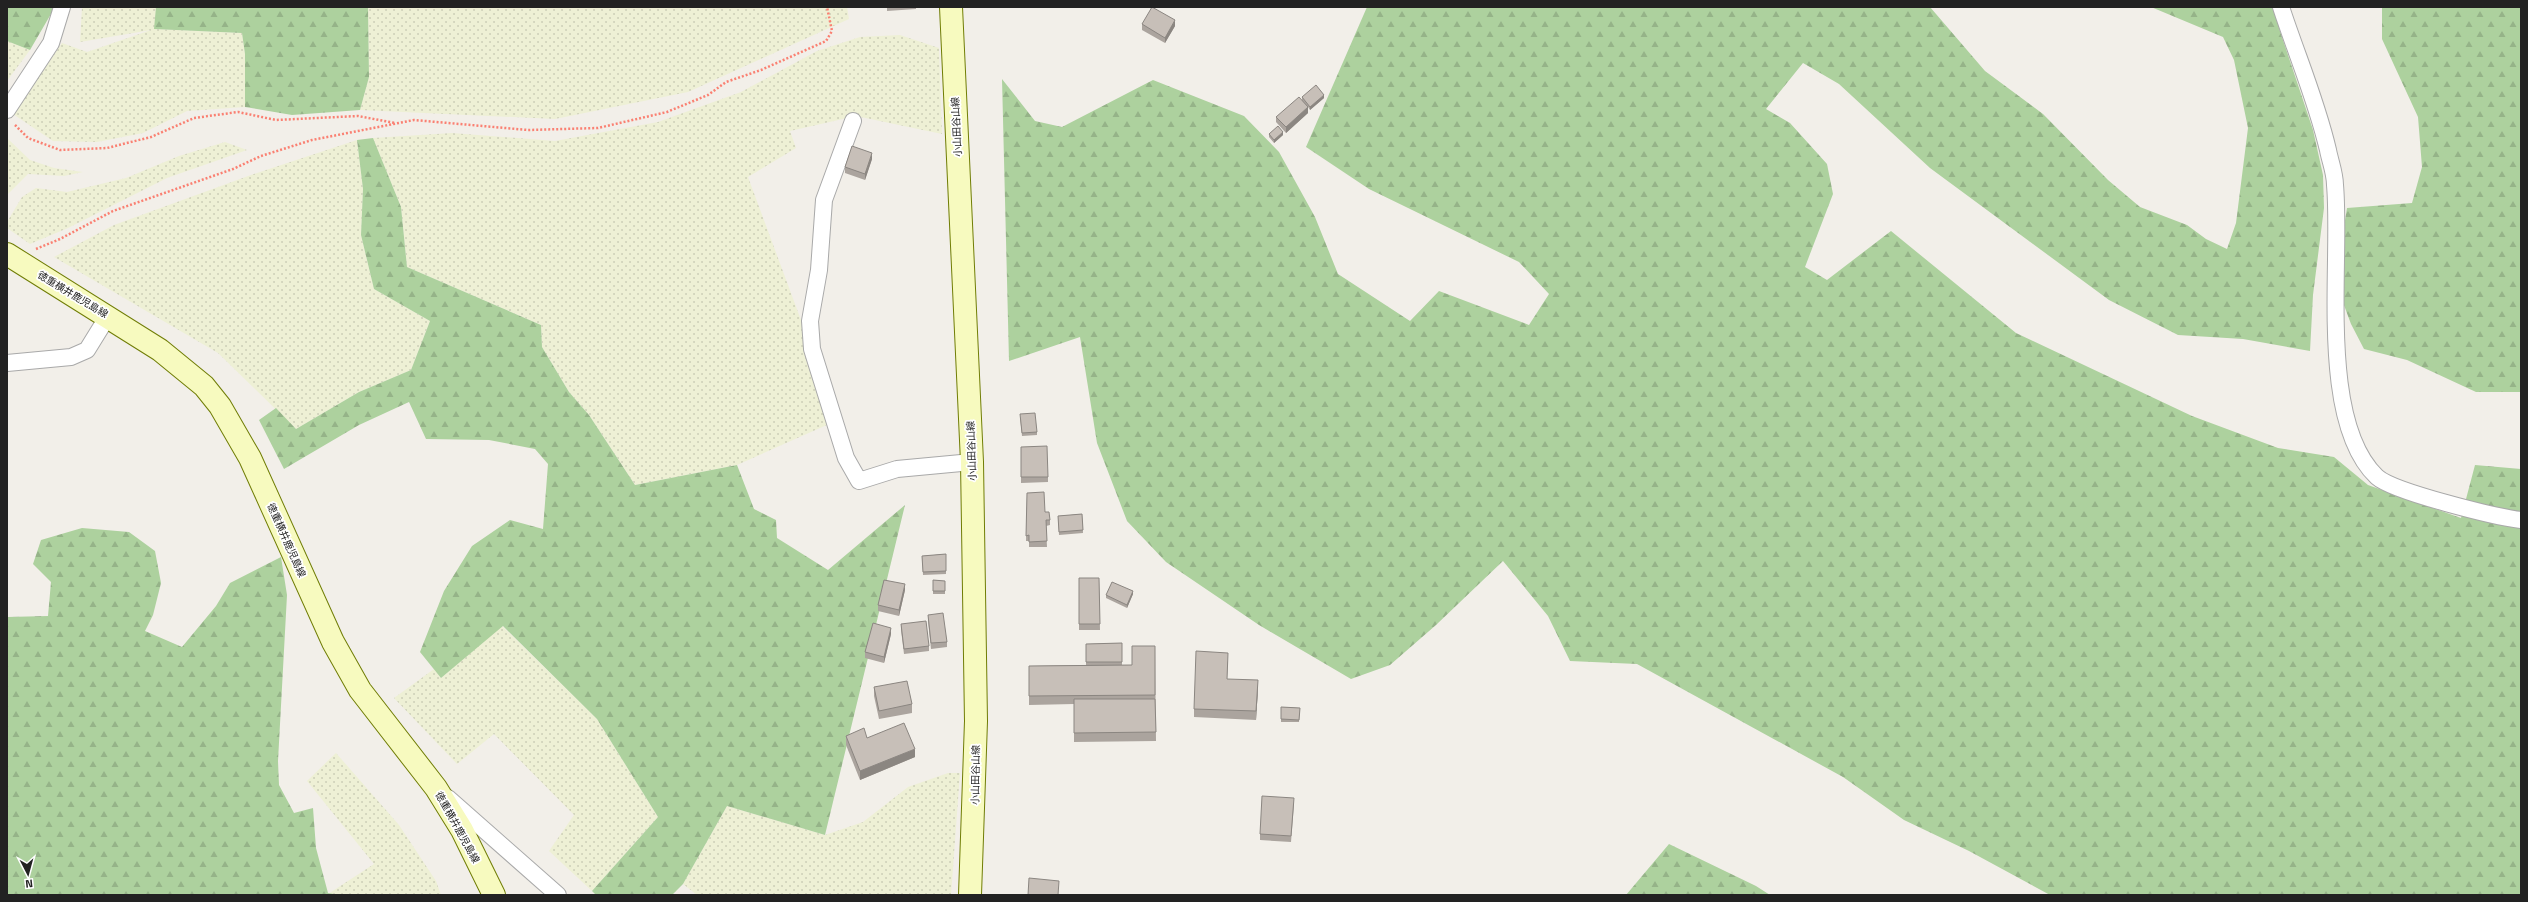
<svg xmlns="http://www.w3.org/2000/svg" width="2528" height="902" viewBox="0 0 2528 902" font-family="'Titillium Web','Noto Sans JP',sans-serif">
	<defs>
		<pattern id="farmland-dots" width="8" height="8" patternUnits="userSpaceOnUse"><rect width="8" height="8" fill="#eef0d5"/><path d="M2 2h.1M6 6h.1" fill="none" stroke="#ccceb7" stroke-width="1.8" stroke-linecap="round"/></pattern>
		<pattern id="forest-firs" width="22" height="20" patternUnits="userSpaceOnUse"><rect width="22" height="20" fill="#add19e"/><path d="M5 1l3.5 6h-7zM16 11l3.5 6h-7z" fill="#95b388"/></pattern>
	</defs>
	<rect width="100%" height="100%" fill="#f2efe9"/>
	<path fill="url(#farmland-dots)" d="M82 7H156L155 29 242 33 245 54V107L187 111 143 133 97 142 53 141 13 114 62 43 87 52 151 30 80 42Z
		M368 7H847L849 19 688 92 555 119 360 110 369 77Z
		M900 35 939 48 942 134 856 116 790 131 796 148 748 177 838 420 737 465 635 485 589 415 569 392 542 347 541 325 407 267 401 207 373 138 452 133 555 141 658 122 741 92 817 51 860 37Z
		M7 41 30 50 7 81Z
		M7 138 30 160 54 168 83 172 64 176 28 174 7 195Z
		M357 140 363 189 361 235 374 289 430 321 411 370 359 392 296 429 218 353 54 257 114 225 251 175Z
		M225 142 247 150 167 178 68 228 30 244 7 228V222L22 197 36 188 67 192 126 178 179 156Z
		M502 626 597 719 658 817 592 891 549 851 574 815 494 734 457 764 394 698 434 669 441 678Z
		M336 753 399 825 436 881 441 895 328 894 374 864 307 781Z
		M948 773H960L951 895H697L683 884 727 806 825 835 863 822 908 787Z"/>
	<path fill="url(#forest-firs)" d="M7 7H55L30 50 7 41Z
		M156 7H368L369 77 360 110 292 115 245 107V54L242 33 154 29Z
		M1367 7H1930L1985 71 2043 114 2108 180 2140 207 2187 225 2206 239 2227 249 2236 223 2248 128 2234 60 2223 37 2151 7H2277L2279 28 2313 130 2323 175 2324 208 2313 295 2310 351 2243 339 2178 335 2109 300 1930 168 1839 84 1803 63 1766 109 1790 123 1827 164 1833 194 1805 267 1827 280 1891 231 2016 333 2192 416 2278 448 2334 457 2368 485 2461 518 2475 465 2521 469V895H2050L1969 851 1904 820 1843 777 1637 664 1570 661 1548 616 1503 561 1436 625 1390 665 1351 679 1259 625 1166 562 1127 521 1097 443 1080 337 1009 361 1002 79 1035 121 1062 127 1153 80 1244 116 1279 152 1315 217 1338 274 1410 321 1439 291 1529 325 1549 294 1519 262 1369 189 1306 147Z
		M2382 7H2521V392H2476L2407 360 2364 349 2351 324 2335 281 2347 208 2412 203 2422 167 2418 117 2382 39Z
		M373 138 401 207 407 267 541 325 542 347 569 392 589 415 635 485 737 465 754 509 776 520 777 538 828 570 905 505 825 835 727 806 683 884 672 895H596L592 891 658 817 597 719 503 626 441 678 420 652 444 591 472 546 510 520 543 529 548 464 535 449 489 440 426 439 409 402 359 425 284 469 259 420 276 408 296 429 359 392 411 370 430 321 374 289 361 235 363 189 357 140Z
		M82 528 129 532 155 551 161 583 153 615 145 631 182 647 216 606 230 583 281 557 287 595 278 761 279 785 294 813 313 808 316 848 328 893 340 895H7V617L48 616 51 582 33 564 41 540Z
		M1669 844 1756 886 1770 895H1626Z"/>
	<g fill="none" stroke-linecap="round" stroke-linejoin="round">
		<g stroke="#a9a9a9" stroke-width="18">
			<path id="street" d="M2281 7C2297 56 2316 99 2328 150 2330 161 2335 173 2335 185 2342 261 2317 420 2377 477 2394 492 2496 517 2521 520
				M7 110 51 43 62 7
				M853 121 824 200 819 270 810 321 812 349 846 458 859 481 897 469 972 462
				M7 363 71 357 87 350 108 316
				M448 798 558 895"/>
		</g>
		<g stroke="#707d05" stroke-width="24">
			<path id="secondary" d="M951 7 972 462 976 721 970 895
				M7 254 160 350 204 386 220 406 250 458 333 642 360 690 436 788 462 830 494 895"/>
		</g>
		<path stroke="#fa8072" stroke-width="2.5" stroke-dasharray="2 2" stroke-linecap="butt" d="M15 125 28 138 60 150 107 148 151 137 194 118 238 112 276 120 358 116 395 123
			M36 249 60 239 113 211 233 169 261 156 312 140 414 120 528 130 598 128 667 112 708 95 726 82 761 70 826 41 832 31 827 7"/>
		<use href="#street" stroke="#fff" stroke-width="16"/>
		<use href="#secondary" stroke="#f7fabf" stroke-width="22"/>
	</g>
	<path fill="#aba49e" d="M887 7H916V9L887 11Z
		M1142 24 1175 26 1165 43 1142 30Z
		M1302 97 1324 98 1310 110 1308 107V113L1286 133 1276 122V117L1302 100Z
		M1269 134 1283 135 1274 143 1269 137Z
		M872 159 865 180 845 173V167Z
		M1020 417 1037 432V435L1022 436Z
		M1021 447 1048 477V482L1021 483Z
		M1027 493 1045 512 1050 520V525L1046 526 1047 547H1029V541H1026Z
		M1082 514 1083 533 1059 535 1058 516Z
		M946 554V574L923 575 922 556Z
		M1079 578H1099L1100 630H1079Z
		M933 580 945 581V594H933Z
		M905 590 899 616 878 611V605Z
		M1133 594 1127 608 1106 598V595Z
		M928 615 947 642V647L931 649 928 621Z
		M901 624 929 646V651L904 654 901 630Z
		M891 634 884 663 865 658V652Z
		M1122 643V665H1132L1155 646 1156 741 1074 742V704L1029 705V666L1086 665V644Z
		M1228 661 1227 679 1258 689 1256 720 1194 717V709Z
		M874 687 912 704V713L879 719 874 696Z
		M1281 707 1300 708 1299 722H1281Z
		M846 736 867 738 915 757 860 780 846 745Z
		M1294 804 1291 842 1260 840V834Z"/>
	<path fill="#8b8681" d="M1175 20V26L1165 43V38Z
		M1324 95V98L1310 110V107Z
		M1308 107V113L1286 133V127Z
		M1283 132V135L1274 143V140Z
		M872 153V159L865 180V174Z
		M905 584V590L899 616V610Z
		M1133 591V594L1127 608V605Z
		M891 628V634L884 663V657Z
		M1258 680V689L1256 720V711Z
		M915 749V757L860 780V771Z"/>
	<path fill="#c7bfb8" stroke="#8b8681" d="M1152 7 1175 20 1165 38 1142 24Z
		M1316 85 1324 95 1310 107 1302 97Z
		M1299 97 1308 107 1286 127 1276 117Z
		M1278 126 1283 132 1274 140 1269 134Z
		M852 146 872 153 865 174 845 167Z
		M1035 413 1037 432 1022 433 1020 414Z
		M1047 446 1048 477H1021V447Z
		M1044 492 1045 512H1049L1050 520H1046L1047 541 1029 542V535L1026 536 1027 493Z
		M1082 514 1083 530 1059 532 1058 516Z
		M946 554V571L923 572 922 556Z
		M1079 578H1099L1100 624H1079Z
		M884 580 905 584 899 610 878 605Z
		M933 580 945 581V591H933Z
		M1112 582 1133 591 1127 605 1106 595Z
		M943 613 947 642 931 643 928 615Z
		M926 621 929 646 904 649 901 624Z
		M873 623 891 628 884 657 865 652Z
		M1122 643V662H1086V644Z
		M1132 646H1155V695L1029 696V666L1132 665Z
		M1196 651 1228 653 1227 679 1258 680 1256 711 1194 709Z
		M907 681 912 704 879 711 874 687Z
		M1074 699H1155L1156 732 1074 733Z
		M1281 707 1300 708 1299 720 1281 719Z
		M904 723 915 749 860 771 846 736 864 728 867 738Z
		M1262 796 1294 798 1291 836 1260 834Z
		M1029 878 1059 881 1058 895H1028Z"/>
	<g text-anchor="middle" stroke-width="3.5" stroke-linejoin="round" paint-order="stroke">
		<g font-size="10" fill="#222" stroke="#fff">
			<text transform="translate(956 127) rotate(-93)" y="4">小山田谷山線</text>
			<text transform="translate(73 294) rotate(31)" y="4">徳重横井鹿児島線</text>
			<text transform="translate(971 451) rotate(-92)" y="4">小山田谷山線</text>
			<text transform="translate(287 540) rotate(66)" y="4">徳重横井鹿児島線</text>
			<text transform="translate(975 775) rotate(-89)" y="4">小山田谷山線</text>
			<text transform="translate(458 827) rotate(61)" y="4">徳重横井鹿児島線</text>
		</g>
	</g>
	<rect width="2528" height="902" fill="none" stroke="#222222" stroke-width="16"/>
	<g transform="translate(28 874) rotate(174)" stroke="#ffffff" stroke-width="3" paint-order="stroke">
	<path d="M0-3L7 15L0 10L-7 15Z" fill="#222222"/>
	<text y="-6" font-size="11" font-weight="bold" text-anchor="middle" fill="#222222">N</text>
	</g>
</svg>
